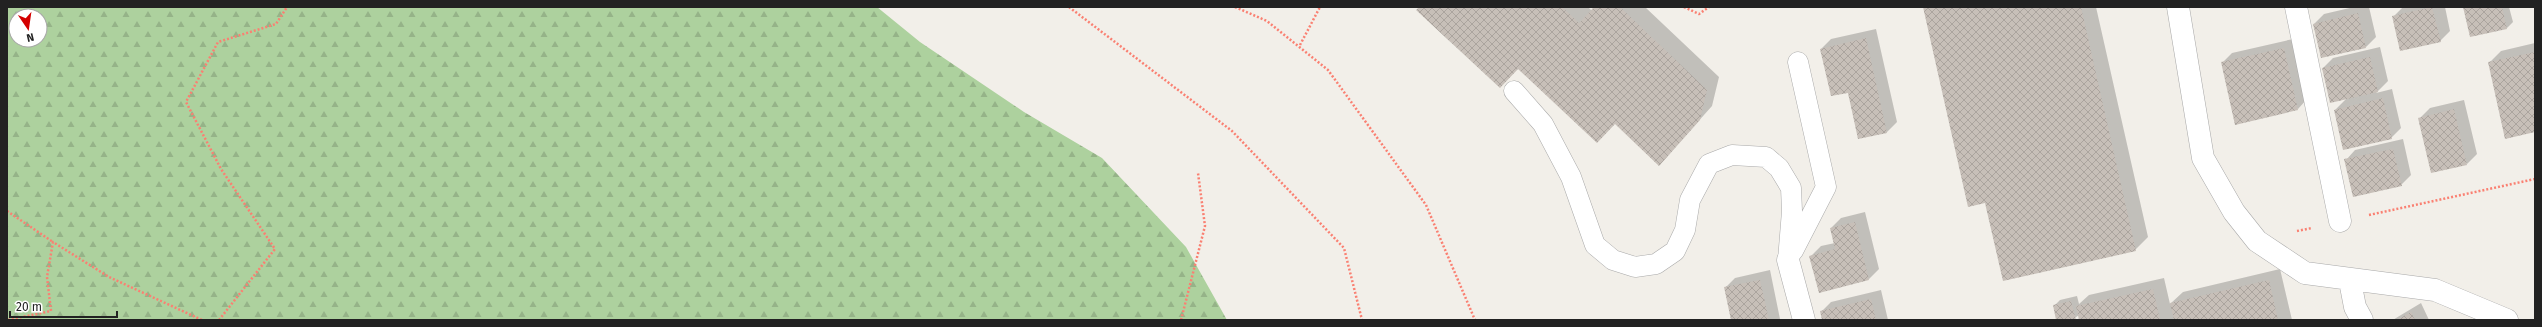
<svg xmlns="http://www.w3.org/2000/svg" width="2542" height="327" viewBox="0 0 2542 327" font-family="'Fira Sans',sans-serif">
	<defs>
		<pattern id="forest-firs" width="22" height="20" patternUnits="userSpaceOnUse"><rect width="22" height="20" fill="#add19e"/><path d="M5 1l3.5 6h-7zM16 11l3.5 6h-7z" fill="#95b388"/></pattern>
		<pattern id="building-cross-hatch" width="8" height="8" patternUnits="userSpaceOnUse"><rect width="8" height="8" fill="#c7bfb8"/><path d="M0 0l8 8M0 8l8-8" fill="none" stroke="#aba49e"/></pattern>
	</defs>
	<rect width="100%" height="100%" fill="#f2efe9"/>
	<path fill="url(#forest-firs)" fill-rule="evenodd" d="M7 7H877L920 42 1024 112 1102 158 1186 247 1227 320H7ZM16 16H40V40H16Z"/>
	<path fill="#0003" d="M1420 7H1588L1592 11 1596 7H1645L1719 77 1712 106 1671 152 1615 123 1518 68Z
		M1924 7H2096L2148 237 2135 250 1985 202Z
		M2354 7H2369L2376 37 2366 47 2314 24 2324 14Z
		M2403 7H2445L2450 31 2440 41 2393 17Z
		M2464 7H2509L2513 22 2507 28 2471 36Z
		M1876 29 1897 122 1887 132 1859 138 1848 91 1821 49 1831 39Z
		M2293 39 2307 99 2298 109 2222 63 2232 53Z
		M2535 43V131L2489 63 2501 51Z
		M2380 47 2388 81 2376 93 2392 89 2401 128 2391 138 2335 110 2347 98 2323 68 2333 58Z
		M2464 100 2477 154 2467 164 2420 118 2430 108Z
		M2403 139 2411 175 2401 185 2346 160 2355 150Z
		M1865 212 1879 269 1869 279 1811 256 1821 246 1835 243 1831 228 1841 218Z
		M2280 269 2292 320H2080L2079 315 2072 320H2057L2054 306 2060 300 2077 296 2079 304 2089 295 2164 278 2170 304 2183 292Z
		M1770 270 1780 319 1732 320 1725 288 1735 278Z
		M1881 290 1888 320H1823L1821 312 1831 302Z
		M2421 303 2429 320H2393L2396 318Z"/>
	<path fill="url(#building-cross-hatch)" d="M1419 7H1562L1579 23 1594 7H1620L1707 90 1700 120 1659 166 1615 124 1597 143 1518 69 1500 88 1416 10Z
		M1923 7H2081L2136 251 2003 281 1985 203 1968 207Z
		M2432 7 2441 42 2400 51 2392 16Z
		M2463 7H2502L2507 29 2470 37Z
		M2358 13 2366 48 2321 58 2313 24Z
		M1866 38 1887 133 1858 139 1848 93 1831 96 1820 49Z
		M2284 48 2298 110 2235 125 2221 62Z
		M2535 52V132L2505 139 2488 62Z
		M2370 57 2378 92 2330 103 2322 68Z
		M2383 98 2392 139 2343 150 2334 110Z
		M2454 109 2467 165 2431 173 2418 118Z
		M2393 149 2402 186 2353 197 2344 159Z
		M1855 222 1869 280 1819 293 1809 256 1835 249 1830 228Z
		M1760 280 1769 320H1731L1724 287Z
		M2269 280 2278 320H2174L2170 303Z
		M2153 289 2160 320H2079L2076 306Z
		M1871 299 1876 320H1822L1820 311Z
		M2071 301 2076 320H2056L2053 305Z
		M2411 312 2415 320H2397Z"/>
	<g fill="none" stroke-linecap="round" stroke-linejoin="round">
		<g stroke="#a9a9a9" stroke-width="21">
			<path id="lane" d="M1514 91 1543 124 1571 177 1595 245 1613 260 1635 267 1656 264 1675 251 1685 230 1690 200 1709 164 1732 155 1766 157 1779 168 1791 188 1792 211 1788 260
				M1793 251 1826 187 1798 62"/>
		</g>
		<g stroke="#a9a9a9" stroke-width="23">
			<path id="street" d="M2178 7 2203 158 2234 212 2257 241 2305 273 2435 290 2507 320
				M2296 7 2340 221
				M1788 260 1804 320
				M2350 281 2355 307 2362 320"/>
		</g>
		<path stroke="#fa8072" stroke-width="2.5" stroke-dasharray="2 2" stroke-linecap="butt" d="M1069 7 1232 131 1344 248 1362 320
			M1235 7 1267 21 1328 70 1426 205 1475 320
			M1684 7 1699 14 1709 7
			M1300 45 1320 7
			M7 211 53 242
			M2369 215 2535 179
			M2297 231 2312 228
			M8 320 51 311 47 277 53 242 109 277 202 320
			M219 320 275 249 221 169 186 102 218 42 276 24 287 7
			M1181 320 1205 226 1198 173"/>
		<use href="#lane" stroke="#fff" stroke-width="20"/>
		<use href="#street" stroke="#fff" stroke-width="22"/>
	</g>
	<rect width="2542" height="327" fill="none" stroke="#222222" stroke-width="16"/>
	<g transform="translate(28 28) rotate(167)"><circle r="19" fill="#ffffff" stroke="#a7a7a7"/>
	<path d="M0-3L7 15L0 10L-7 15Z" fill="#d40000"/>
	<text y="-6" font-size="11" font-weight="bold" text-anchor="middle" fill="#222222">N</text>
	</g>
	<path d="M10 311v6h107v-6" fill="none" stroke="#222222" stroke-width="2"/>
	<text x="16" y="311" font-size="12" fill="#222222" stroke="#ffffff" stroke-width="3" paint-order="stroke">20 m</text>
</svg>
